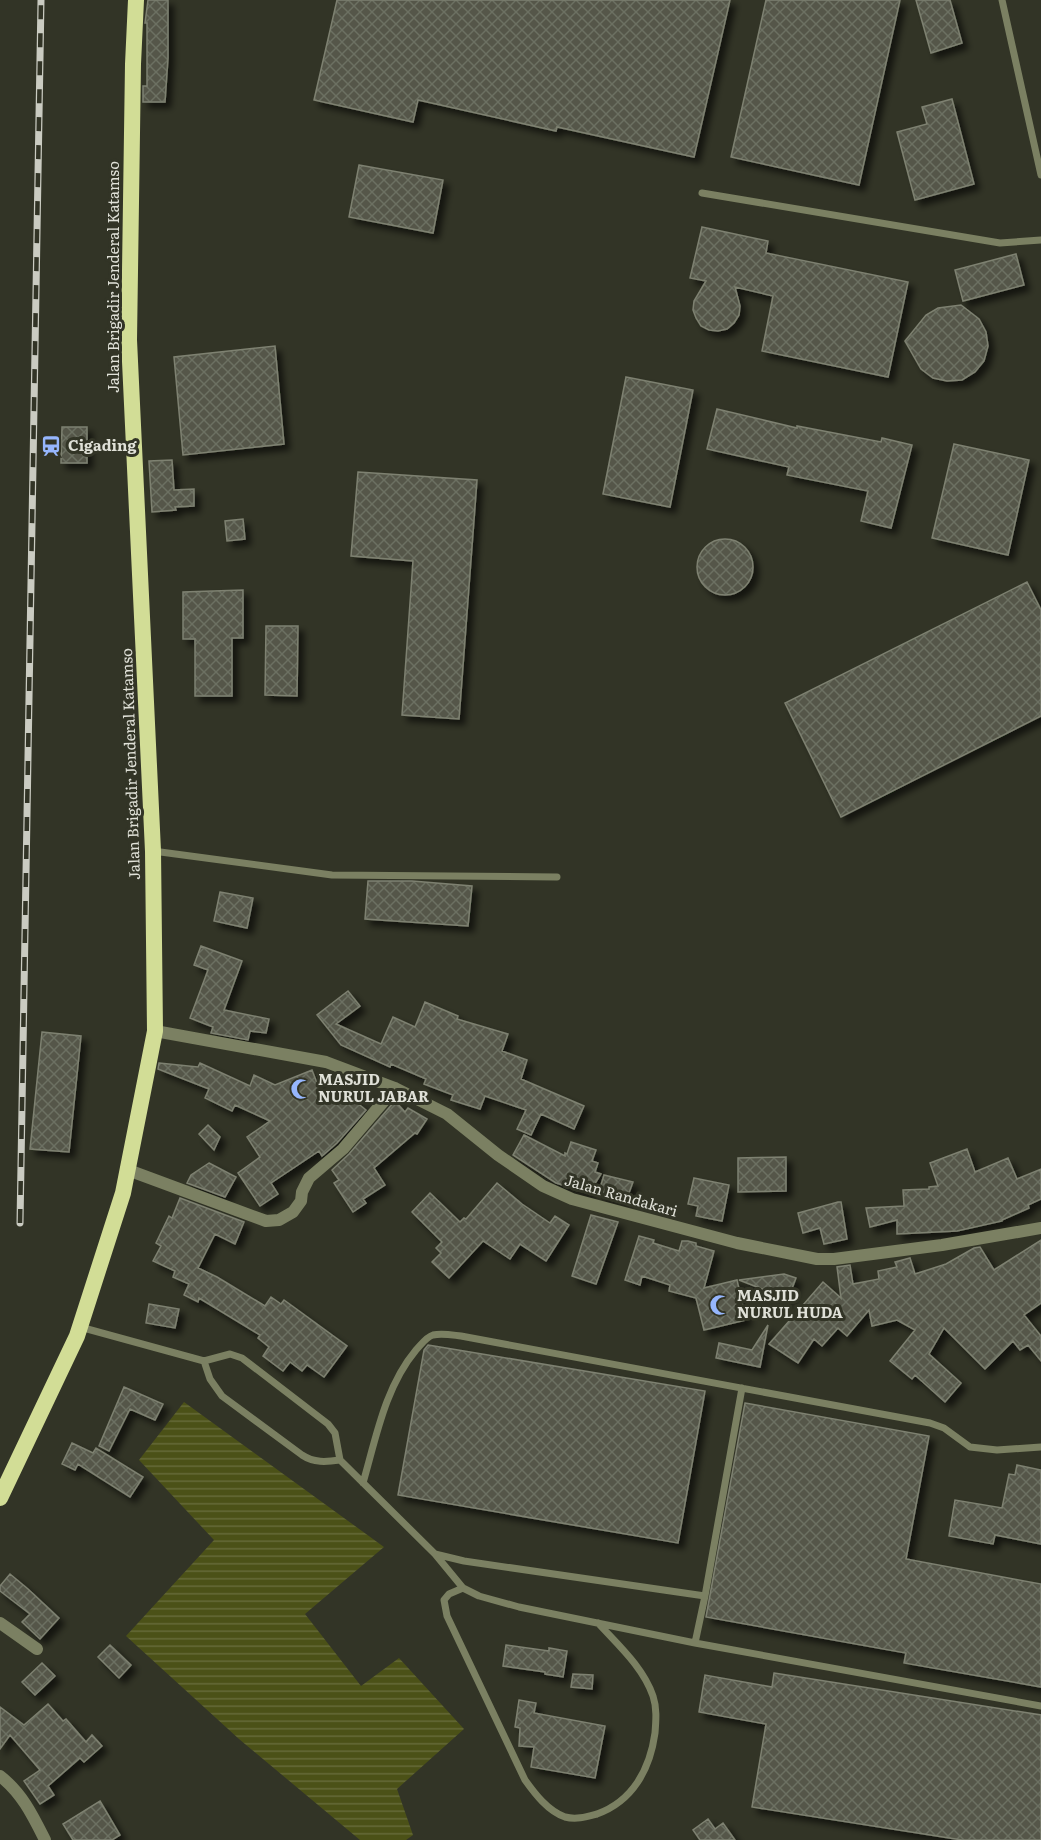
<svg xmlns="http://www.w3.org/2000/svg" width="1041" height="1840" viewBox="0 0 1041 1840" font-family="Literata,serif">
	<defs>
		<pattern id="water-rules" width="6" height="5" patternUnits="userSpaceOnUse" patternTransform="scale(1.5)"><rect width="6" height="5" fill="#4b5117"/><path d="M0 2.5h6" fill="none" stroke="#656a38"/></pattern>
		<pattern id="building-cross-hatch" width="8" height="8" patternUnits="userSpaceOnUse" patternTransform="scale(1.5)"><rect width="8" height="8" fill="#545748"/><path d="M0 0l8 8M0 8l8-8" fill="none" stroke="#6c6f62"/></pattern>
		<filter id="shadow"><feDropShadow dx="5.5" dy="5.5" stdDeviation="3" flood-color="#0009"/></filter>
	</defs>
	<rect width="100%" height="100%" fill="#323426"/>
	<path fill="url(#water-rules)" d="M184 1402 384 1547 305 1614 361 1686 399 1658 464 1729 397 1789 413 1835 406 1840H360L239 1739 126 1636 214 1540 139 1460Z"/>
	<path fill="url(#building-cross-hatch)" stroke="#7e8171" stroke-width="1.5" filter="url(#shadow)" d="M148 0H168V58L165 102H143V86H147V23H145Z
		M337 0H730L694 157 557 127 556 131 418 100 413 122 314 100Z
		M766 0H900L859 185 731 157Z
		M916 0H950L962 43 931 53Z
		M952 99 974 184 915 200 897 132 927 124 922 107Z
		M359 165 443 180 433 233 349 217Z
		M702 227 768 241 766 253 908 282 888 377 762 351 773 296 735 287 740 306 739 315 734 323 727 329 718 331 709 330 701 326 696 318 693 310 694 301 706 281 690 278Z
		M1016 254 1024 285 963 301 955 270Z
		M961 305 979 319 986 332 988 346 984 361 975 372 962 380 947 381 933 378 921 369 905 341 926 315 938 308Z
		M275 346 284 444 183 455 174 357Z
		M626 377 693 390 670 507 603 494Z
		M717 409 797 428V426L881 442 882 438 912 445 891 528 861 521 868 491 787 475 789 467 707 449Z
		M62 427H87V463H61Z
		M954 444 1029 460 1008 555 932 538Z
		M172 460 174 490 194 489V506L175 507 176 510 152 512 149 461Z
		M358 472 477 480 459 719 402 715 413 561 351 556Z
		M243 519 245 539 227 541 225 521Z
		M697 567a28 28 0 1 1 56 0a28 28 0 1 1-56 0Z
		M1027 582 1041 610V716L841 817 785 703Z
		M243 590V638H232V696H195V639H183V592Z
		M266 626H298L297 696 265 695Z
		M368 881H412L472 886 468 926 365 919Z
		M220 892 253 898 247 928 214 921Z
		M201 946 242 961 224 1010 269 1019 266 1033 250 1031 248 1040 211 1033 213 1027 190 1018 208 970 194 965Z
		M348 991 360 1006 336 1024 381 1044 393 1017 415 1027 425 1002 458 1016 457 1019 508 1034 502 1051 527 1060 521 1079 584 1106 574 1129 541 1114 531 1135 517 1129 526 1110 485 1096 480 1109 451 1100 453 1095 424 1084 426 1079 391 1064 390 1067 341 1045 317 1015Z
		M42 1032 81 1036 69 1152 30 1149Z
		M159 1063 198 1067 200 1063 250 1086 254 1075 275 1085 312 1070 323 1099 335 1085 366 1110 337 1143 322 1156 319 1151 271 1183 278 1194 260 1206 238 1173 260 1157 247 1137 270 1121 235 1105 232 1111 205 1098 209 1089 158 1069Z
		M395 1101 405 1112 408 1108 427 1119 417 1134 415 1133 374 1168 385 1185 363 1199 366 1203 353 1212 334 1183 339 1180 332 1170 349 1154Z
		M208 1125 220 1137 214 1150 199 1134Z
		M524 1135 565 1156V1153L567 1154 571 1142 596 1150 592 1161 598 1163 595 1172 601 1174 589 1193 556 1183 513 1155Z
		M967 1149 975 1172 1008 1158 1017 1179 1041 1169V1199L1028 1205 1029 1208 1002 1220V1221L957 1231 897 1234V1220L870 1227 866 1208 904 1206 903 1190 929 1189V1187L938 1186 930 1163Z
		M786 1157V1191L738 1192V1158Z
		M209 1163 236 1177 225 1197 187 1183 191 1175Z
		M604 1175 633 1182 626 1201 598 1195Z
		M694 1178 729 1185 722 1221 696 1216 698 1206 688 1204Z
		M497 1183 522 1204 550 1223 555 1216 569 1225 546 1261 520 1244 510 1259 483 1241 449 1278 432 1262 441 1253 436 1248 442 1242 412 1212 430 1193 460 1222 464 1218 466 1219Z
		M180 1198 244 1222 235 1244 215 1234 198 1268 217 1277 265 1306 271 1297 281 1304 284 1300 347 1346 324 1377 307 1365 302 1371 290 1362 283 1371 263 1356 269 1347 258 1338 260 1335 199 1298 198 1302 184 1295 189 1284 173 1277 175 1271 153 1261 161 1246 156 1243 169 1216 172 1218Z
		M838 1202H841L847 1239 824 1244 820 1228 803 1233 798 1213Z
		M591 1215 618 1222 596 1284 572 1276Z
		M639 1236 654 1240 653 1243 679 1251 682 1241H688L696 1243V1246L714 1251 704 1288 737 1280 746 1320 704 1330 696 1298 669 1291 670 1285 642 1276 640 1285 625 1280Z
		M1041 1240V1303L1024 1315 1041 1336V1361L1028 1345 1020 1350 1013 1341 985 1369 944 1328 929 1354 961 1383 945 1402 915 1375 912 1379 890 1361 915 1330 897 1320 872 1326 869 1310 847 1336 838 1328 822 1346 814 1339 798 1363 769 1344 823 1282 841 1298 837 1267 850 1265 853 1284 879 1279 878 1271 897 1267 895 1262 910 1258 915 1274 946 1264 974 1248 980 1247 994 1270Z
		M784 1274 796 1278 788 1299 739 1280Z
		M149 1304 179 1309 175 1328 146 1323Z
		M768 1325 760 1367 716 1358 719 1343 752 1350Z
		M428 1345 705 1391 678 1543 398 1495 424 1350Z
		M124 1387 163 1404 155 1420 130 1409 109 1451 99 1446Z
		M745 1403 929 1436 906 1559 1041 1584V1687L904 1663 906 1653 706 1617Z
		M72 1443 93 1453 96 1448 143 1477 130 1497 78 1464 75 1470 62 1464Z
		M1017 1465 1041 1470V1544L995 1535 993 1544 949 1536 955 1500 1002 1508 1009 1474 1015 1475Z
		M10 1574 28 1589 59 1618 40 1639 22 1622 30 1614 0 1591V1586Z
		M110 1645 131 1665 119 1678 98 1657Z
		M506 1645 549 1651V1648L567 1651 563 1677 545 1674V1672L503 1666Z
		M42 1663 55 1676 35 1695 22 1682Z
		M774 1673 1041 1715V1840H962L752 1807 766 1724 699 1712 705 1675 772 1687Z
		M573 1674 593 1675 592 1689 571 1687Z
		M519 1700 536 1703 534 1713 605 1726 595 1778 531 1767 534 1747 519 1746 520 1728 515 1727Z
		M48 1704 63 1721 66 1719 86 1742 92 1735 102 1746 84 1762 80 1758 48 1786 54 1795 40 1804 24 1781 40 1770 10 1735 0 1749V1707L24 1725Z
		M100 1801 120 1835 112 1840H73L63 1824Z
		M708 1819 715 1829 723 1823 735 1840H700L693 1830Z"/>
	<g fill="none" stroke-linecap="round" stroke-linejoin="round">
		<path stroke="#7b8062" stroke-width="7" d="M1002 0 1041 175
			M702 193 1000 243 1041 240
			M153 851 332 875 557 877
			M80 1327 204 1361 230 1354 242 1358 328 1424 335 1433 340 1460 435 1554 464 1561 705 1596
			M204 1361 210 1379 222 1396 302 1455C314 1463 326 1462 340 1460
			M363 1483C376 1438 385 1387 416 1350 421 1345 426 1337 433 1335 442 1333 452 1335 461 1336L930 1423 944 1428 970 1447 997 1450 1041 1447
			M435 1554 463 1588 479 1596 519 1607 695 1643 1041 1706
			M463 1588 449 1594 444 1600 447 1616 525 1780C535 1794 548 1811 565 1817 576 1820 586 1817 597 1814 633 1801 650 1769 655 1733 656 1720 657 1708 653 1696 643 1667 618 1645 598 1623
			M695 1643 705 1596 742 1388"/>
		<path stroke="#7b8062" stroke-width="12" d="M155 1031 326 1062 395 1088 447 1114 498 1155 543 1186 572 1199 737 1243 817 1259H834L942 1245 1041 1228
			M128 1170 266 1221 279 1220 293 1212 301 1201 302 1192 309 1178 343 1149 395 1088
			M0 1623 37 1649
			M0 1776C22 1793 33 1816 45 1840"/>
		<path stroke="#d2dd96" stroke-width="16" d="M0 1498 77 1336 123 1193 155 1031 153 851 129 340 133 64 136 0"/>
		<g stroke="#cacbc1" stroke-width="7">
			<path id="rail" d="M20 1223 41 0"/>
		</g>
		<use href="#rail" stroke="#323426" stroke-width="4.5" stroke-dasharray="14" stroke-linecap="butt"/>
	</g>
	<defs>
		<g id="station-bare" transform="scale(1.62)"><path d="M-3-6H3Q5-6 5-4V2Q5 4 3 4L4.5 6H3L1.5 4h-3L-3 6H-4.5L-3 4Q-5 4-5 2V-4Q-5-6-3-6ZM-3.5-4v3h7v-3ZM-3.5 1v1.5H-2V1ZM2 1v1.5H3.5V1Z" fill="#96b6fd" stroke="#323426" stroke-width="2.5" paint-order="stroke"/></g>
		<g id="mosque-bare" transform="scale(1.62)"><path d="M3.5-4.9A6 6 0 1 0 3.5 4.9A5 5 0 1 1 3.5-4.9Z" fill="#96b6fd" stroke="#323426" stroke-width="2.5" paint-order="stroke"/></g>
	</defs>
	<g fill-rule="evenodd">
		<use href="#station-bare" x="51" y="446"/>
		<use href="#mosque-bare" x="301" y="1089"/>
		<use href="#mosque-bare" x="720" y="1305"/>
	</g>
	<g text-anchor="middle" stroke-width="6" stroke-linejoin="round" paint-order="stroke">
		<g font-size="15" fill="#e0e1d8" stroke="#323426">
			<text transform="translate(114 277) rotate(-90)" y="5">Jalan Brigadir Jenderal Katamso</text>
			<text transform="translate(131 764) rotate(-92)" y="5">Jalan Brigadir Jenderal Katamso</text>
			<text transform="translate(621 1196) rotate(16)" y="5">Jalan Randakari</text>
		</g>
		<g font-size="15" font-weight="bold" fill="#e0e1d8" stroke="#323426" text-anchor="start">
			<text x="68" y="451">Cigading</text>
			<text x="318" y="1085">MASJID<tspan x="318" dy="17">NURUL JABAR</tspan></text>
			<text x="737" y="1301">MASJID<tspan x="737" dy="17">NURUL HUDA</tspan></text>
		</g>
	</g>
</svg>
